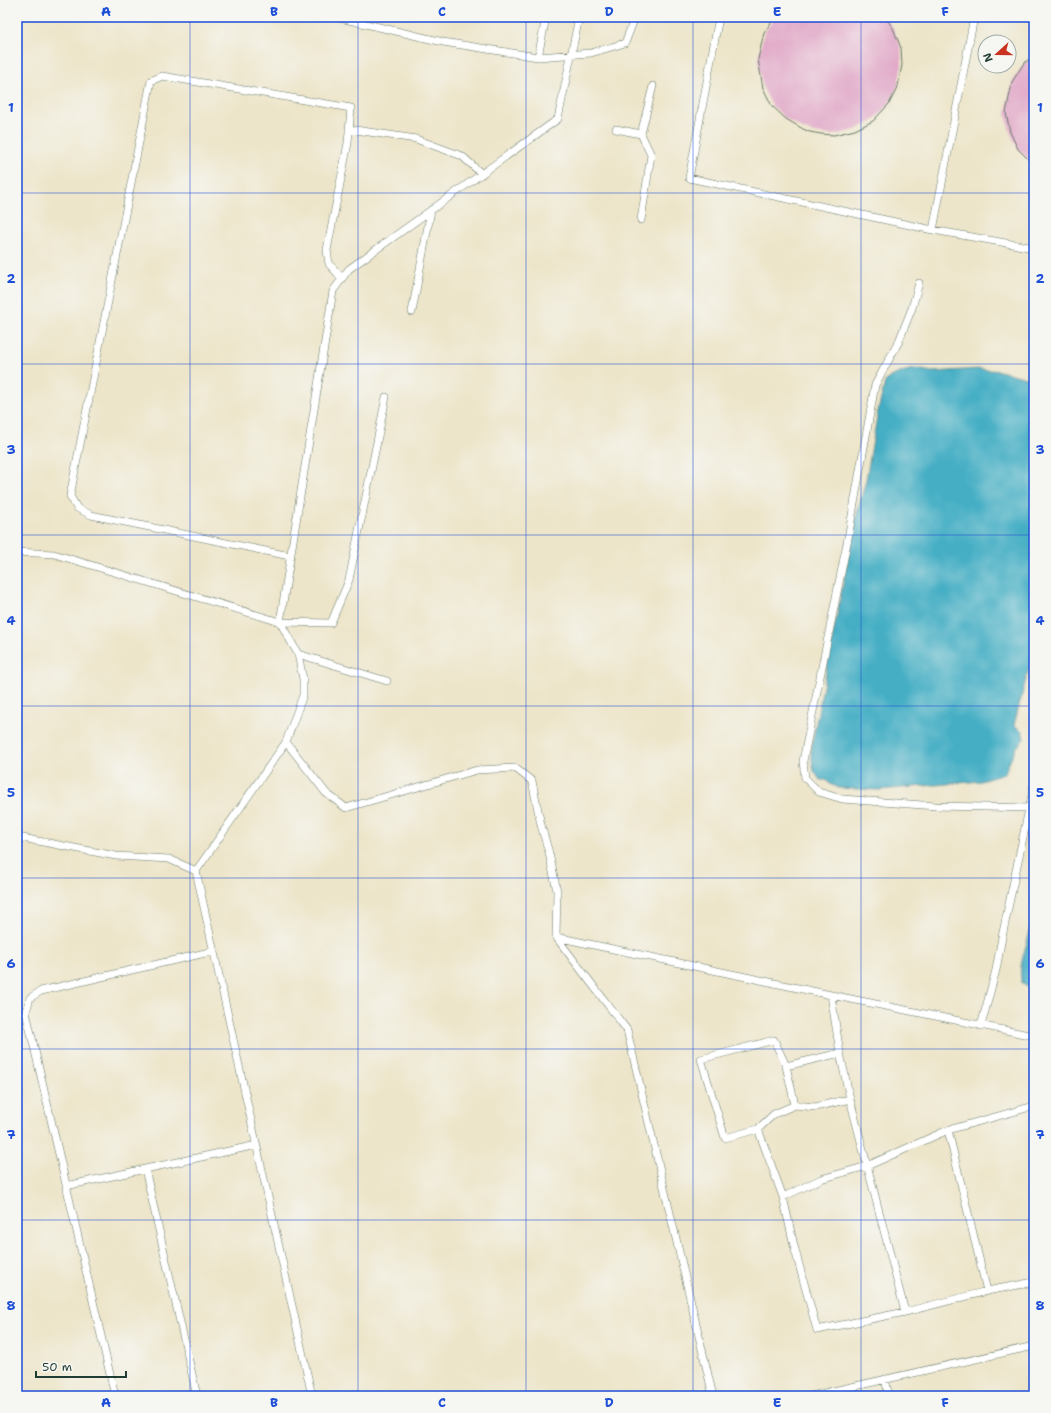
<svg xmlns="http://www.w3.org/2000/svg" width="1051" height="1413" viewBox="0 0 1051 1413" font-family="'Shantell Sans',sans-serif">
	<rect width="100%" height="100%" fill="#f6f6f2"/>
	<filter id="ink" filterUnits="userSpaceOnUse"><feTurbulence type="fractalNoise" baseFrequency=".025" numOctaves="2"/><feDisplacementMap in="SourceGraphic" scale="8" xChannelSelector="R" yChannelSelector="G"/><feConvolveMatrix kernelMatrix="1 2 1 2 8 2 1 2 1" color-interpolation-filters="sRGB"/></filter>
	<filter id="wash" filterUnits="userSpaceOnUse"><feTurbulence type="fractalNoise" baseFrequency=".012" numOctaves="4" result="noise"/><feDisplacementMap in="SourceGraphic" scale="16" xChannelSelector="R" yChannelSelector="G"/><feGaussianBlur stdDeviation="0.9" result="paint"/><feColorMatrix in="noise" values="0 0 0 0 0 0 0 0 0 0 0 0 0 0 0 0 0 1.4 0 .05"/><feComposite in="paint" operator="in"/></filter>
	<g filter="url(#wash)">
		<rect width="100%" height="100%" fill="#ede5c9"/>
		<path fill="#45aec4" stroke="#32767c" d="M916 369 932 372 979 369 1000 371 1034 380V649L1014 725 1022 731 1024 739 1016 748 1004 774 981 781 878 790 839 788 830 784 826 780H820L814 771 811 754 813 739 855 521 866 480 878 411 885 382 890 377 905 371Z
			M1034 907V992C1030 989 1024 986 1022 982 1017 969 1026 948 1029 935 1031 926 1032 916 1034 907Z"/>
		<g id="blocks">
			<path fill="#e1a9c8" d="M775 17H885L893 28 901 48 902 65 898 86 889 104 873 121 855 130 834 135 821 134 810 132 803 129 786 119 772 106 763 88 758 59 764 33Z
				M1034 56V165L1018 149 1010 132 1006 113 1012 82 1024 63Z"/>
		</g>
	</g>
	<g filter="url(#ink)">
		<use href="#blocks" fill-opacity="0" stroke="#677868" stroke-width="1"/>
		<g fill="none" stroke-linecap="round" stroke-linejoin="round">
			<g stroke="#677868" stroke-width="8">
				<path id="lane" d="M336 17 443 42 538 57 591 53 625 43 635 17
					M579 17 558 119 349 269 333 291 280 622 298 654 303 679V695L286 742 326 793 346 808 477 770 515 768 532 781 541 825 549 853 557 891 556 937 627 1030 713 1396
					M719 17 689 178 933 230 1034 248
					M538 57 546 17
					M349 129 416 139 462 156 482 174
					M616 129 641 134
					M641 220 651 155 641 134 653 86
					M933 230 974 17
					M919 283 912 308 899 341 875 385 848 538 803 761 805 778 819 792 842 799 936 806 1029 808
					M412 312 431 210
					M17 552 54 554 280 622 331 623 349 580 386 397
					M290 556 91 515 77 508 70 496 151 81 162 76 351 108 348 143 327 250 329 264 342 278
					M298 654 387 681
					M17 837 116 856 169 859 196 871 312 1396
					M196 871 286 742
					M556 937 831 995 1034 1036
					M831 995 840 1053 850 1099 905 1312
					M981 1026 996 970 1002 937 1034 785
					M786 1066 840 1053
					M795 1105 786 1066 774 1040 701 1059 725 1138 758 1129 774 1114 795 1105 815 1107 850 1099
					M758 1129 783 1197 795 1250 817 1330 905 1312 987 1291 1034 1282
					M948 1130 987 1291
					M145 1169 197 1396
					M66 1186 257 1145
					M783 1197 821 1179 867 1166 948 1130 1034 1106
					M885 1379 889 1396
					M115 1396 26 1012 30 998 41 991 214 951
					M811 1396 1034 1346"/>
			</g>
			<use href="#lane" stroke="#fff" stroke-width="7"/>
		</g>
	</g>
	<path fill="none" stroke="#1d4ed8" stroke-width="1" stroke-opacity="0.55" d="M190 17V1396M358 17V1396M526 17V1396M693 17V1396M861 17V1396M17 193H1034M17 364H1034M17 535H1034M17 706H1034M17 878H1034M17 1049H1034M17 1220H1034"/>
	<rect width="1051" height="1413" fill="none" stroke="#f6f6f2" stroke-width="44"/>
	<g transform="translate(997 54) rotate(249)"><circle r="19" fill="#f6f6f2" stroke="#a0aca6"/>
	<path d="M0-3L7 15L0 10L-7 15Z" fill="#c8321e"/>
	<text y="-6" font-size="11" font-weight="bold" text-anchor="middle" fill="#1f3d34">N</text>
	</g>
	<path d="M36 1371v6h90v-6" fill="none" stroke="#1f3d34" stroke-width="2"/>
	<text x="42" y="1371" font-size="12" fill="#1f3d34" stroke="#f6f6f2" stroke-width="3" paint-order="stroke">50 m</text>
	<rect x="22" y="22" width="1007" height="1369" fill="none" stroke="#1d4ed8" stroke-width="1.5"/>
	<g font-size="13" text-anchor="middle" font-weight="bold" fill="#1d4ed8">
		<text x="106" y="16">A</text>
		<text x="274" y="16">B</text>
		<text x="442" y="16">C</text>
		<text x="609" y="16">D</text>
		<text x="777" y="16">E</text>
		<text x="945" y="16">F</text>
		<text x="11" y="112">1</text>
		<text x="1040" y="112">1</text>
		<text x="11" y="283">2</text>
		<text x="1040" y="283">2</text>
		<text x="11" y="454">3</text>
		<text x="1040" y="454">3</text>
		<text x="11" y="625">4</text>
		<text x="1040" y="625">4</text>
		<text x="11" y="797">5</text>
		<text x="1040" y="797">5</text>
		<text x="11" y="968">6</text>
		<text x="1040" y="968">6</text>
		<text x="11" y="1139">7</text>
		<text x="1040" y="1139">7</text>
		<text x="11" y="1310">8</text>
		<text x="1040" y="1310">8</text>
		<text x="106" y="1407">A</text>
		<text x="274" y="1407">B</text>
		<text x="442" y="1407">C</text>
		<text x="609" y="1407">D</text>
		<text x="777" y="1407">E</text>
		<text x="945" y="1407">F</text>
	</g>
</svg>
